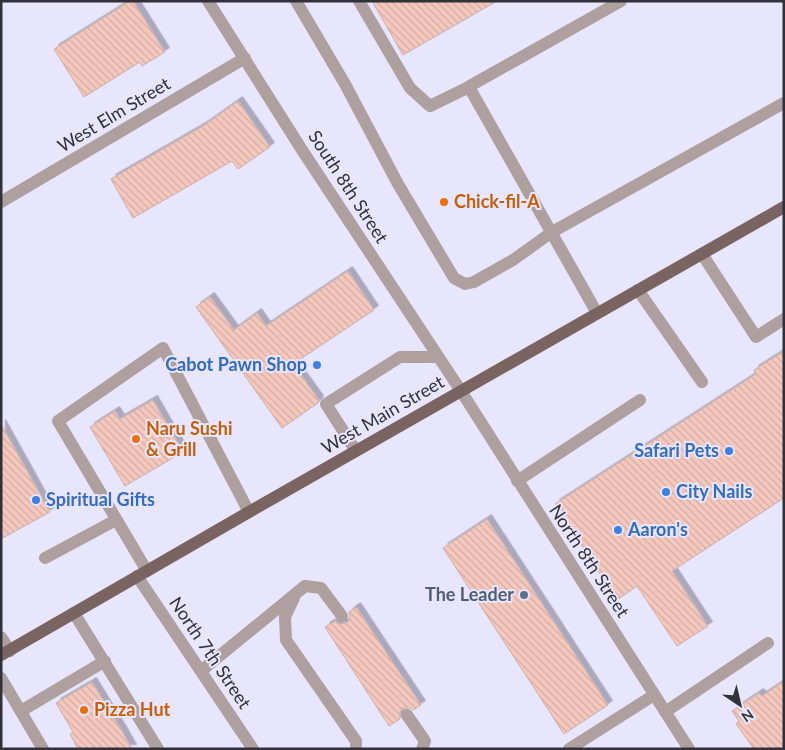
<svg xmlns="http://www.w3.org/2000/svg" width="785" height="750" viewBox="0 0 785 750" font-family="Lato,sans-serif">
	<defs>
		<pattern id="building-back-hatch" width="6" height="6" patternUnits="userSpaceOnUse" patternTransform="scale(1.25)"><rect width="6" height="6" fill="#f5c8be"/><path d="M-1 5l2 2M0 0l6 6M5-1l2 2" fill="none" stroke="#d2aca4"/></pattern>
		<filter id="shadow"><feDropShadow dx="4.5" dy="-4.5" stdDeviation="0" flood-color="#0004"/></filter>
	</defs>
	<rect width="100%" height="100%" fill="#e8e5fe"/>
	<path fill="url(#building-back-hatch)" stroke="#caaea8" filter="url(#shadow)" d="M130 1H133L165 52 142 66 140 62 84 97 54 49Z
		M372 1H497L403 55Z
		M238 101 270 147 238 169 232 161 133 218 111 179 203 126Z
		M348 271 374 310 293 364 319 400 318 403 282 428 196 307 210 297 234 330 257 313 266 326Z
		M784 351V498L672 571 708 626 677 646 637 586 617 600 555 504 756 374 754 370Z
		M153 400 183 452 125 486 90 427 115 411 120 419Z
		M1 424 50 512 1 539Z
		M487 519 608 705 564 734 443 548Z
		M356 607 421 705 413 710 410 708H403L400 712V719L389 726 325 627 335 621 339 624 346 623 350 619 349 612Z
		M784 681V749H754L736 724 739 721 732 711 759 693 762 696Z
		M92 682 122 731 132 749H78L70 734 73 732 56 703Z"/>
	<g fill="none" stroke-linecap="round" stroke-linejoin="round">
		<path stroke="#ada09e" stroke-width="12" d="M296 1 345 84 398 184 454 278 465 284 474 282 513 260 552 232 784 103
			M359 1 410 88 430 106 469 87
			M702 254 756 337 784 319
			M638 290 702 382
			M597 313 469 87H468L621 1
			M356 451 326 404 400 357H438
			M517 481 640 400
			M45 558 116 520
			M147 571 58 421 163 348 249 512
			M294 598 285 617 286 640 356 741V749
			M74 613 158 749
			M1 637 10 651
			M201 671 305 586 321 588 342 616
			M1 678 43 749
			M21 711 105 661
			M665 712 768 643
			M407 715 425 741 422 749
			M569 749 654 695"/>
		<path stroke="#ada09e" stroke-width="12" d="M208 1 302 150 461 391 689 749
			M1 202 245 58
			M137 576 253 749"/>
		<path stroke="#7a6462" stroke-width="12" d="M1 655 249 512 784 207"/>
	</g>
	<g fill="#e8710a" stroke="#e8e5fe" stroke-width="2">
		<circle cx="444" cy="202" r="5"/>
		<circle cx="136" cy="439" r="5"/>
		<circle cx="84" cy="710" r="5"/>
	</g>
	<g fill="#3f7fe0" stroke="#e8e5fe" stroke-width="2">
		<circle cx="317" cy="365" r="5"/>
		<circle cx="729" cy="451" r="5"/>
		<circle cx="666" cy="492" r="5"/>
		<circle cx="36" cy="500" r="5"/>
		<circle cx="618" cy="530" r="5"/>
	</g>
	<circle fill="#5c6f8a" stroke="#e8e5fe" stroke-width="2" cx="524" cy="595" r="5"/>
	<g text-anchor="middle" stroke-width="4" stroke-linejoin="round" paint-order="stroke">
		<g font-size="18" fill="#32313a" stroke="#e8e5fe">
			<text transform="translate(114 115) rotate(-31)" y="6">West Elm Street</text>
			<text transform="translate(348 187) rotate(57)" y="6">South 8th Street</text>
			<text transform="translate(383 415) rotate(-30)" y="6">West Main Street</text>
			<text transform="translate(589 561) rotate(57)" y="6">North 8th Street</text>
			<text transform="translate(210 653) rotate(56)" y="6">North 7th Street</text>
		</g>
		<g font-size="18" font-weight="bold" fill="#c56008" stroke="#e8e5fe" text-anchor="start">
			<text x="454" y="208">Chick-fil-A</text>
			<text x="146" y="435">Naru Sushi<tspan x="146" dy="21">&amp; Grill</tspan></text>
			<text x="94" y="716">Pizza Hut</text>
		</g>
		<g font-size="18" font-weight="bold" fill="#366cbe" stroke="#e8e5fe" text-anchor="start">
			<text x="307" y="371" text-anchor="end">Cabot Pawn Shop</text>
			<text x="719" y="457" text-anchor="end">Safari Pets</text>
			<text x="676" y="498">City Nails</text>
			<text x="46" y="506">Spiritual Gifts</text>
			<text x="628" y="536">Aaron's</text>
		</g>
		<g font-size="18" font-weight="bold" fill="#4e5e75" stroke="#e8e5fe" text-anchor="end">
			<text x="514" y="601">The Leader</text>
		</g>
	</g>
	<rect width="785" height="750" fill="none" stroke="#32313a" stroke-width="5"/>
	<g transform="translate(740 705) rotate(145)" stroke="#e8e5fe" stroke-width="4" paint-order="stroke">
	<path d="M0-4L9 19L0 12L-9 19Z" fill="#32313a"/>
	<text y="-8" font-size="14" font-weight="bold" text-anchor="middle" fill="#32313a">N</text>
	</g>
</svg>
